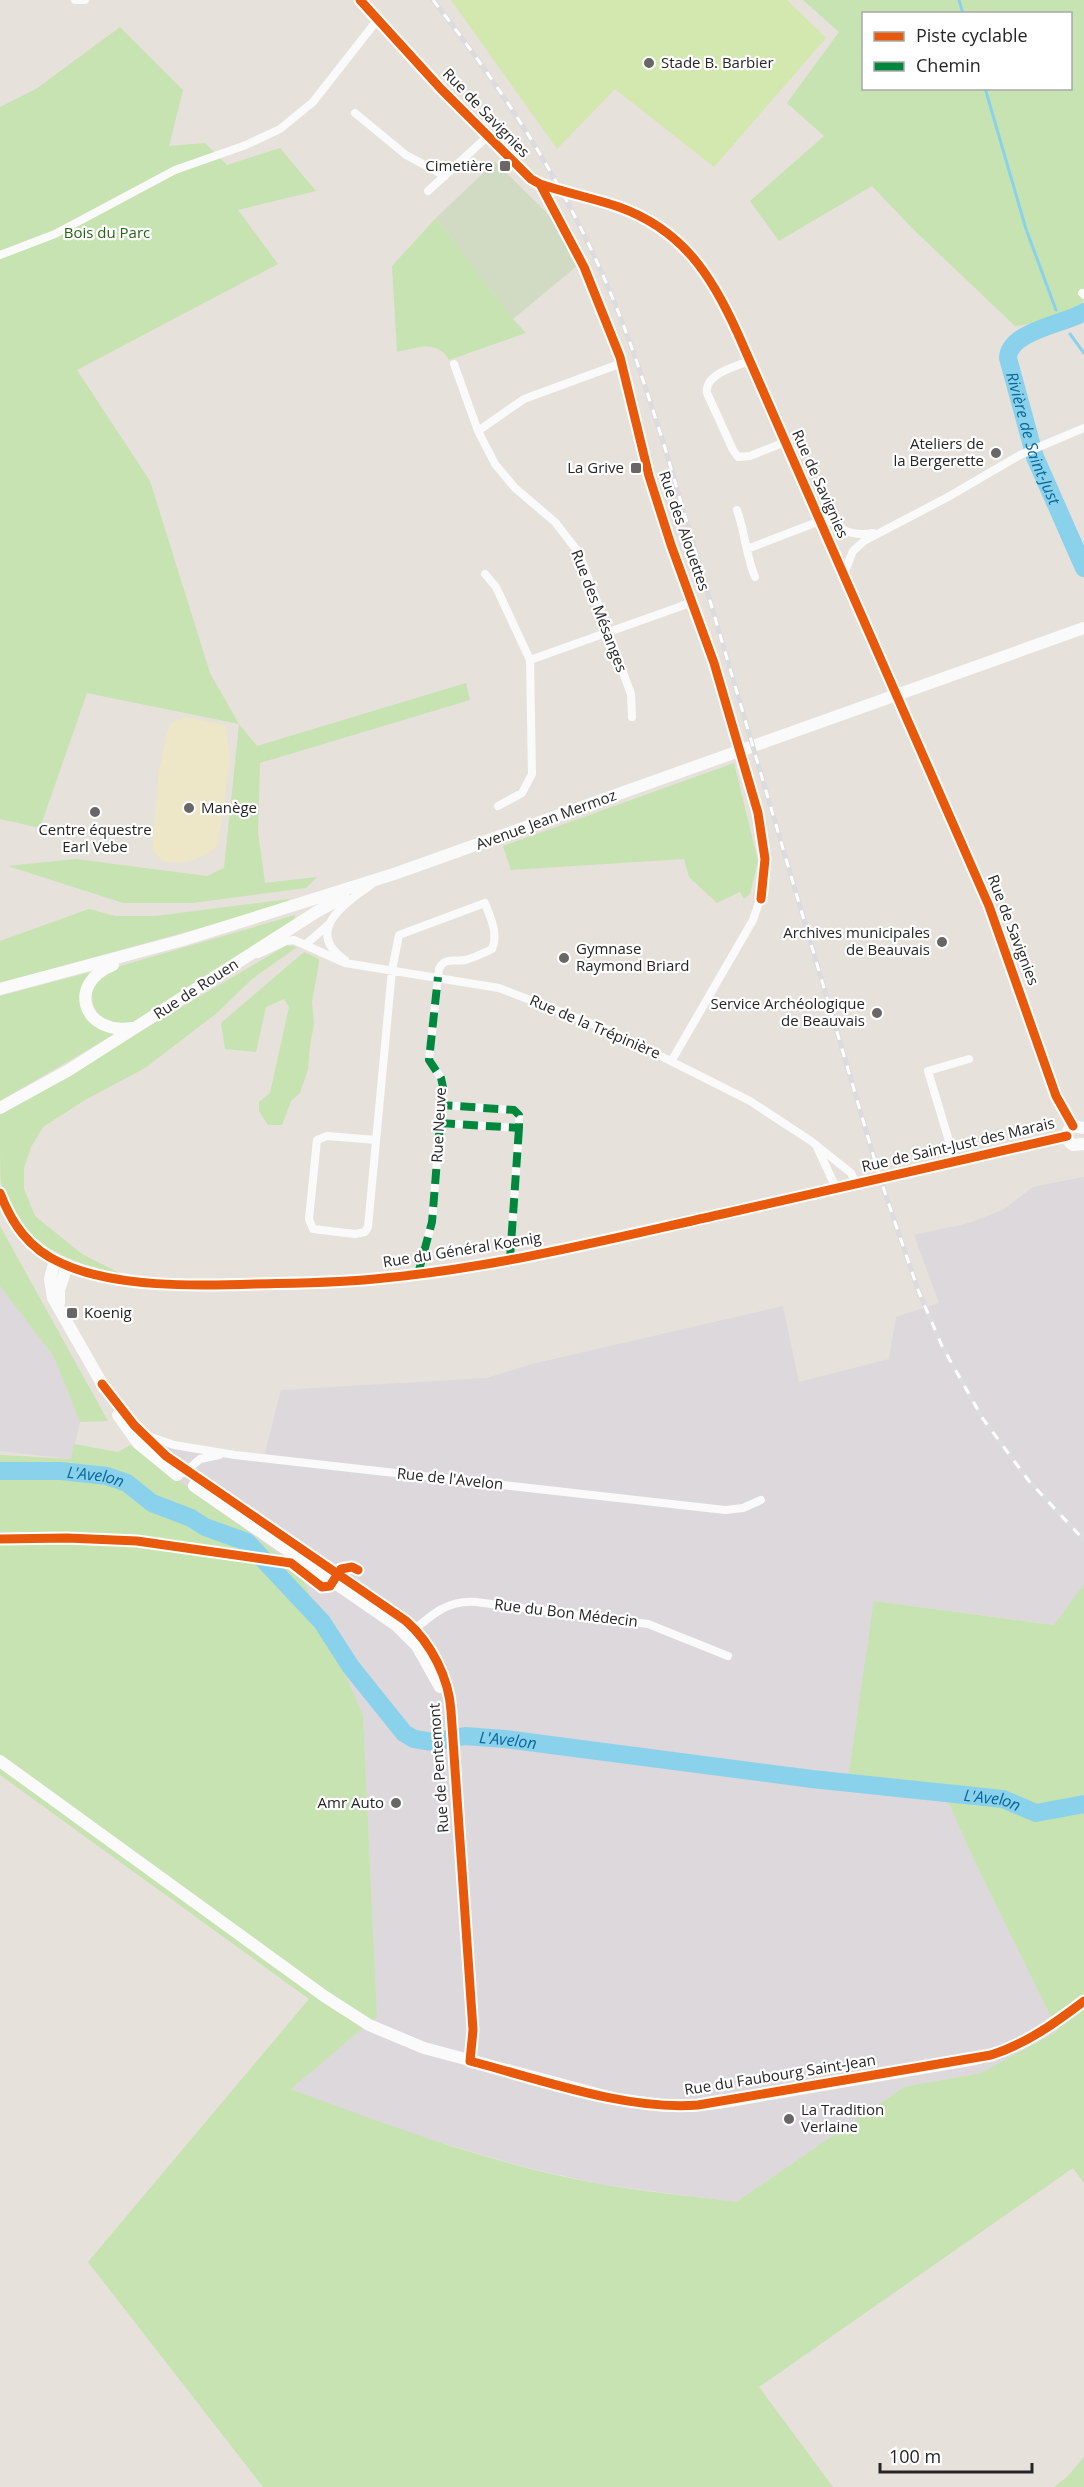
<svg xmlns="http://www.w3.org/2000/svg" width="1084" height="2487" viewBox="0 0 1084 2487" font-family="'Open Sans',sans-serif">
	<rect width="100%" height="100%" fill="#e6e1db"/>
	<path fill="#dcd8db" d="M1084 1177V1584L1055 1625 875 1601 848 1778 944 1792 972 1856 1058 2031 981 2073 904 2087 736 2202 600 2184 525 2167 401 2131 291 2089 377 2016 363 1715 298 1568 130 1445 265 1454 281 1390 487 1378 532 1364 783 1306 799 1382 889 1359 896 1317 939 1303 914 1235 969 1223 1003 1210 1033 1187Z
		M0 1286 54 1357 80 1422 71 1459 0 1451Z"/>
	<path fill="#c6e3b1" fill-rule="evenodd" d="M803 0H1084V300C1065 321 1041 322 1015 326L913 229 872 186 779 241 750 201 824 136 787 103 839 32ZM864 14H1070V88H864Z
		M120 27 183 90 169 146 205 143 227 165 280 148 316 191 238 210 278 264 77 370 150 481 210 673 239 724 257 746 466 683 470 700 260 763 258 832 265 883 317 877 306 888 192 903H123L8 866 76 859 207 876 224 868 239 724 87 693 40 828 0 819V107L36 89Z
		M436 218 513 319 526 333 449 360C437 339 417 348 397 352L392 266Z
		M734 763 758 861 750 894 744 899 740 892 717 903 689 877 684 859 511 870 503 846Z
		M290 899 284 905 0 983V941L89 909 115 916H156Z
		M295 915 294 920 133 1022C103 1027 88 1014 93 984L117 967Z
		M287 945 297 947 252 979 217 1013 145 1068 85 1100 43 1127 31 1147 24 1168V1189L35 1216 82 1254 121 1274C66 1262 18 1243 1 1183 0 1168 0 1131 0 1114Z
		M304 952 319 959V962L312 1002 314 1024 310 1045 308 1069 300 1093 291 1101 282 1125H268L259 1111V1102L270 1093 289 1007 284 999 266 1007 256 1052 225 1049 221 1023Z
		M90 972 83 985 84 1012 92 1024 115 1034 0 1101V996Z
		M0 1226 108 1421 80 1422 54 1357 0 1286Z
		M74 1444 118 1452 130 1445 298 1568 363 1715 377 2016 291 2089C392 2127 494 2165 600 2184 645 2192 691 2196 736 2202L904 2087 981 2073 1058 2031 972 1856 944 1792 848 1779 874 1601 1054 1625 1084 1584V2183L1073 2168 759 2387 833 2487H263L88 2262 309 1999 0 1775V1455L71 1459Z
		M1084 2457V2487H1054L1068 2476Z"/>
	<path fill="#ede6c7" d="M185 717 226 725 230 759 218 846C202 859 185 865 164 862L152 850 159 770 169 724Z"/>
	<path fill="#d1dac2" d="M495 162 550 216 577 266 513 319 436 218Z"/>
	<path fill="#d2e8ae" d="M451 0H787L826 38 714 167 615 89 557 149Z"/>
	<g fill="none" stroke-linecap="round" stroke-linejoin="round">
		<path stroke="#8ad2ec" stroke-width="3" d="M959 0 963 14
			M985 88 1026 229 1056 310
			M1070 334 1084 353"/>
		<g stroke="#8ad2ec" stroke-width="18">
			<path id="s1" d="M1084 312C1065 324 1009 331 1008 358L1035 457 1084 568"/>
			<path id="s2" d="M0 1471H61L107 1476 127 1483 152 1503 191 1518 205 1527 247 1542 322 1622 351 1667 404 1733 414 1739 433 1742 465 1736 505 1739 812 1779 1003 1799 1036 1813 1084 1804"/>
		</g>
		<path stroke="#fbfafa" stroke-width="8" d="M75 0H85
			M355 113 406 155 445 176
			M540 184 584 267 617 349 649 476 733 721 758 813 764 847 763 890 753 920 672 1060
			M428 191 488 136
			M0 255 55 234 175 170 246 145 280 129 313 102 378 19
			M1082 293 1084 295
			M749 361C735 367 704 374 707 393L733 450 738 457 750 456 785 442
			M454 364 478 431 495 464 515 488 555 522 579 553 631 694 632 717
			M478 431 524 399 622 363
			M817 509C835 526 848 538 873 533
			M737 510C745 532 746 556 755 577
			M747 549 820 521
			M485 574 496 587 530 660 532 774 522 793 498 806
			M844 574 853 551 864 541 948 497 1020 455 1084 428
			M530 660 693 602
			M305 945 328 925
			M258 954 286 941 294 940 345 963 499 988 611 1031 750 1101 811 1141 851 1173 856 1184
			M345 960C303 931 346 902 371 885
			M440 1123 519 1128V1115L514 1110 441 1105
			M376 1140 327 1136 317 1140 309 1219 313 1229 355 1234 365 1232 368 1227 392 970 399 935 485 903C490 917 499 934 492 949 484 953 474 958 465 960 455 962 444 957 439 969L429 1060 441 1078 443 1087 432 1222 418 1274
			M817 1147 836 1188
			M955 1161 928 1071 969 1059
			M510 1259 519 1128
			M151 1437 174 1445 235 1455 725 1510 743 1508 761 1500
			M184 1473 200 1459 219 1455
			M413 1631C432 1614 448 1600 476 1602L648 1624 728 1656"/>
		<path stroke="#fbfafa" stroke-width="12" d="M360 0 441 89 531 179 540 184C566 193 593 198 619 207 683 230 712 276 738 334L989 906 1056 1096 1073 1126
			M113 965C66 984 83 1035 132 1028
			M0 989 183 940 394 874 1084 628
			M0 1108 69 1070 318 911 344 897
			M1084 1128 1073 1126C1065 1131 1065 1140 1073 1145L1084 1144
			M0 1193C12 1224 29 1249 61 1263 115 1288 196 1286 255 1284 298 1283 341 1283 384 1278 500 1267 613 1238 727 1213 840 1188 953 1162 1067 1136
			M55 1260 50 1279 53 1298 105 1389
			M59 1303V1290L67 1266
			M102 1384 134 1425 166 1456 406 1621C431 1643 449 1678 451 1711L473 2030 470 2061
			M118 1415 138 1443 177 1475
			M194 1486 396 1625 417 1646 440 1687
			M0 1761 324 1996 369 2025 424 2048 616 2099 661 2105 689 2106 718 2103 975 2059C1017 2050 1051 2027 1084 2001"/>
		<g stroke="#dcdbdd" stroke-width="5">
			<path id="rail" d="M433 0C501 87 561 178 605 280 629 335 647 391 665 448L880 1178 918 1290 942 1346 983 1419 1029 1481 1084 1540"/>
		</g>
		<use href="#rail" stroke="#fff" stroke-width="3" stroke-dasharray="9" stroke-linecap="butt"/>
		<path stroke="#00873e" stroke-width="8" stroke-dasharray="15 8" stroke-linecap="butt" d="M440 1123 519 1128V1115L514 1110 441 1105
			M510 1259 519 1128
			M418 1274 432 1222 443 1087 441 1078 429 1060 438 977"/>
		<g stroke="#fff" stroke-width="13">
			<path id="cycleway" d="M360 0 441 89 531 179 540 184C566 193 593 198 619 207 683 230 712 276 738 334L989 906 1056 1096 1073 1126
				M540 184 584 267 620 357 649 476 671 545 714 663 758 813 765 859 761 899
				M0 1193C12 1224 29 1249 61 1263 115 1288 196 1286 255 1284 298 1283 341 1283 384 1278 500 1267 613 1238 727 1213 840 1188 953 1162 1067 1136
				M102 1384 134 1425 166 1456 406 1621C431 1643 449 1678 451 1711L473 2030 470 2061C539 2079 627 2111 698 2105L991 2055C1026 2044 1055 2023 1084 2001
				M0 1539 67 1538 137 1541 291 1563 322 1587 330 1586 341 1569 352 1567 358 1570"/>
		</g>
		<use href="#cycleway" stroke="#e8590c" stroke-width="9"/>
	</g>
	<g fill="#696765" stroke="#fff" stroke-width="2">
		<circle cx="649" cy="63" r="6"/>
		<rect x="499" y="160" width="12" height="12" rx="3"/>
		<circle cx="996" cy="453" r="6"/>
		<rect x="630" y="462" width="12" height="12" rx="3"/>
		<circle cx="189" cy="808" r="6"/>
		<circle cx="95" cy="812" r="6"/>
		<circle cx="942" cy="942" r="6"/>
		<circle cx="564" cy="958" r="6"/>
		<circle cx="877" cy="1013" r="6"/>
		<rect x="66" y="1307" width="12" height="12" rx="3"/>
		<circle cx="396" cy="1803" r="6"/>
		<circle cx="789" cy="2119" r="6"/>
	</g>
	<g text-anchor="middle" stroke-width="4.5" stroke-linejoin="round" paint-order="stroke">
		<g font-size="15" fill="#262626" stroke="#fff" text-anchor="end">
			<text x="661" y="68" text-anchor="start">Stade B. Barbier</text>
			<text x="493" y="171">Cimetière</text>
			<text x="984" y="449">Ateliers de<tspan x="984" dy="17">la Bergerette</tspan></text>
			<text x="624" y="473">La Grive</text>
			<text x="201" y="813" text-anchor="start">Manège</text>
			<text x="95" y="835" text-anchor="middle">Centre équestre<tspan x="95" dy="17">Earl Vebe</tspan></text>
			<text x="930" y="938">Archives municipales<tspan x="930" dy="17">de Beauvais</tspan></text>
			<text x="576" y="954" text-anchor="start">Gymnase<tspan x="576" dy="17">Raymond Briard</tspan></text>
			<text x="865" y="1009">Service Archéologique<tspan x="865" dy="17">de Beauvais</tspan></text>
			<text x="84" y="1318" text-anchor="start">Koenig</text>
			<text x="384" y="1808">Amr Auto</text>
			<text x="801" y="2115" text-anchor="start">La Tradition<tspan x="801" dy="17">Verlaine</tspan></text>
		</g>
		<g font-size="15" fill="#262626" stroke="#fff">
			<text transform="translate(486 113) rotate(46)" y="5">Rue de Savignies</text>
			<text transform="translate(820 484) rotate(66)" y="5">Rue de Savignies</text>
			<text transform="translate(684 531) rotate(71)" y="5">Rue des Alouettes</text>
			<text transform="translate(599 611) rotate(69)" y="5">Rue des Mésanges</text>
			<text transform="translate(546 820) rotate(-20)" y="5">Avenue Jean Mermoz</text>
			<text transform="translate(1013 930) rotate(69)" y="5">Rue de Savignies</text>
			<text transform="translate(196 989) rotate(-33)" y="5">Rue de Rouen</text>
			<text transform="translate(595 1027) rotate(23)" y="5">Rue de la Trépinière</text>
			<text transform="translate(439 1125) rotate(-87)" y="5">Rue Neuve</text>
			<text transform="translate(958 1145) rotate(-13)" y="5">Rue de Saint-Just des Marais</text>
			<text transform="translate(462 1250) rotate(-9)" y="5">Rue du Général Koenig</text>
			<text transform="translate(450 1479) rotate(6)" y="5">Rue de l'Avelon</text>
			<text transform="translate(566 1613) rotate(7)" y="5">Rue du Bon Médecin</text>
			<text transform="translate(439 1768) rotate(-94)" y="5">Rue de Pentemont</text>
			<text transform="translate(780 2075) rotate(-9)" y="5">Rue du Faubourg Saint-Jean</text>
		</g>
		<g font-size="15" fill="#256515" stroke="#fff">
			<text x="107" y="238">Bois du Parc</text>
		</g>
		<g font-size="16" font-style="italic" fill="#07669a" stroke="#fff">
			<text dy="6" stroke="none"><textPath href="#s1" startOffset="177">Rivière de Saint-Just</textPath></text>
			<text dy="6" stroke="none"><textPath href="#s2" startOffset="96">L'Avelon</textPath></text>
			<text dy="6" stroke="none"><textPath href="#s2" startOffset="618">L'Avelon</textPath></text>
			<text dy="6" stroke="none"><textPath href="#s2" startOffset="1106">L'Avelon</textPath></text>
		</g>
	</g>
	<rect x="862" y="12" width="210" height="78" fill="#ffffff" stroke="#a8a8a8" stroke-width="1.5"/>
	<rect x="874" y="32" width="30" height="9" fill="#e8590c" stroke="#a8a8a8" stroke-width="1.5"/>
	<text x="916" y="42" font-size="18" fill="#262626">Piste cyclable</text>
	<rect x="874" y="62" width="30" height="9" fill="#00873e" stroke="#a8a8a8" stroke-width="1.5"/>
	<text x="916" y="72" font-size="18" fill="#262626">Chemin</text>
	<path d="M880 2463v9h152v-9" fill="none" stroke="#262626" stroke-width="3"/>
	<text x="889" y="2463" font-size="18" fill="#262626" stroke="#ffffff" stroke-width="4.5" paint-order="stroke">100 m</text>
</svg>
